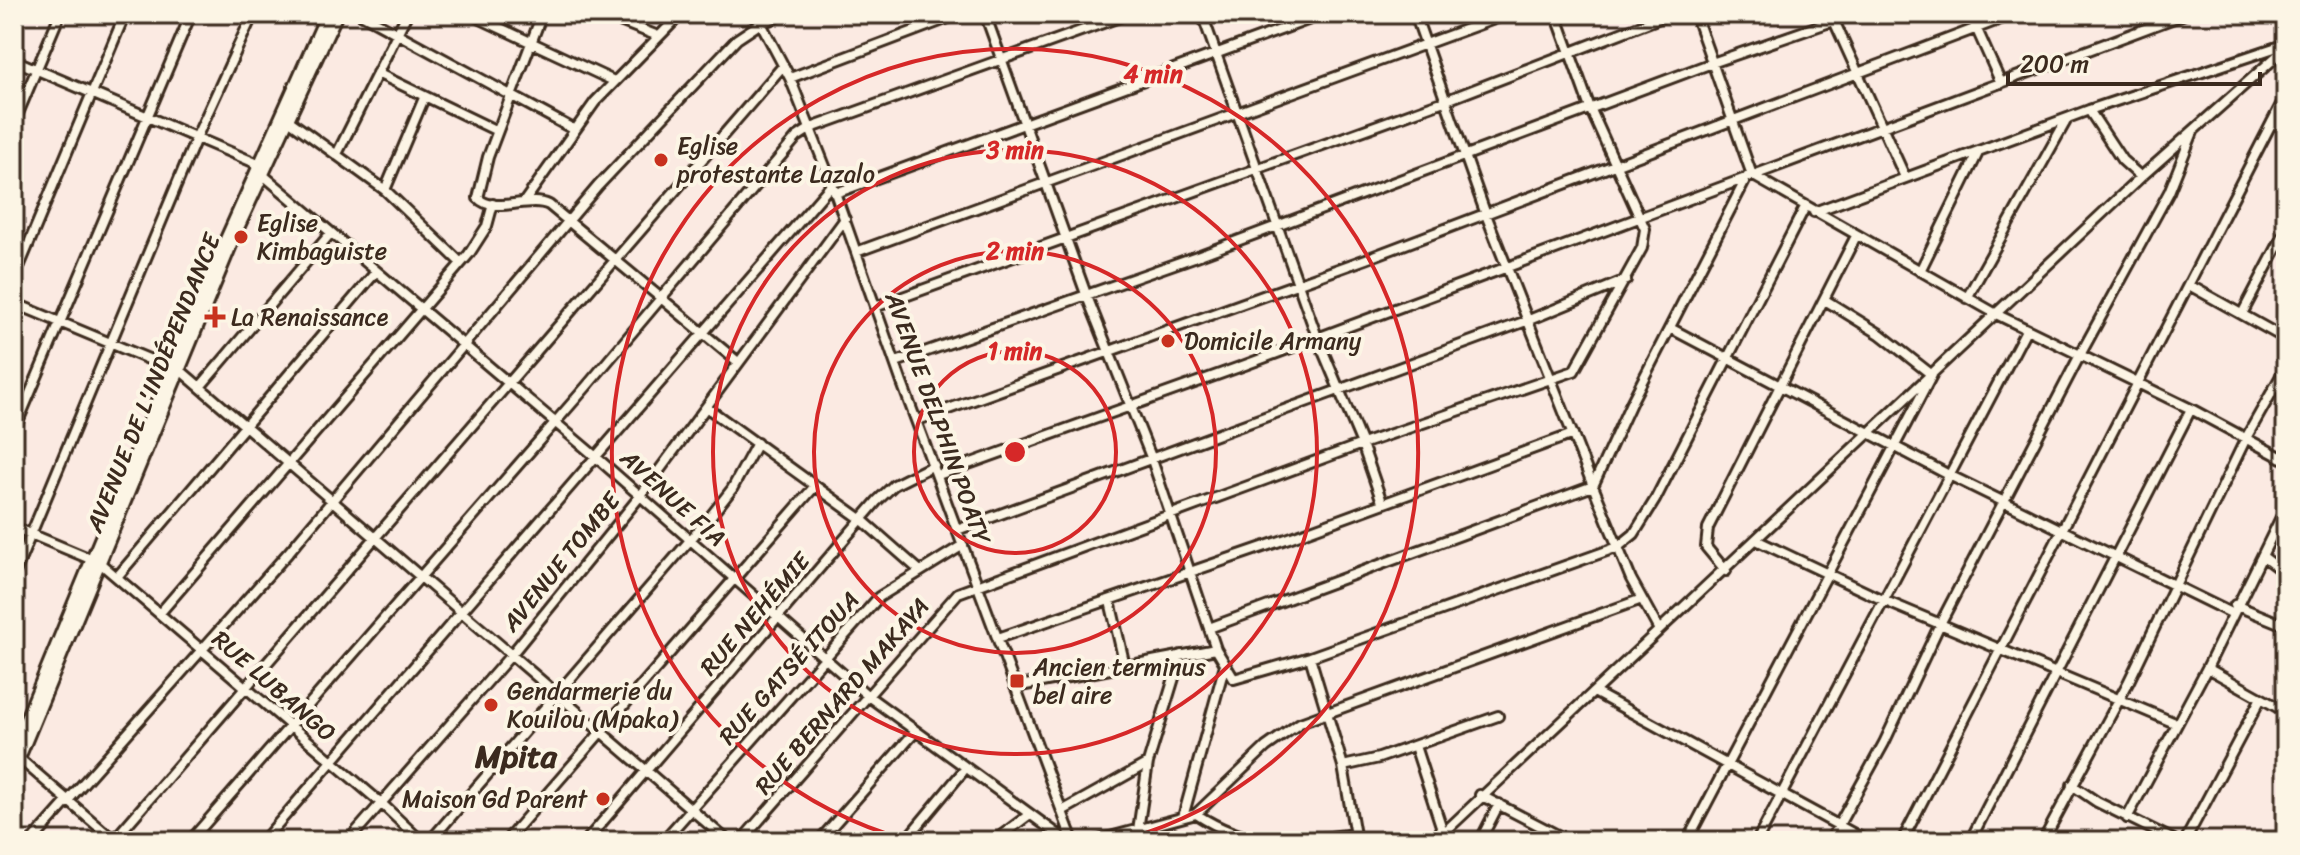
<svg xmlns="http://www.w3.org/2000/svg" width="2300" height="855" viewBox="0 0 2300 855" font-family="Sriracha,sans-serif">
	<rect width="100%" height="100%" fill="#fbeae2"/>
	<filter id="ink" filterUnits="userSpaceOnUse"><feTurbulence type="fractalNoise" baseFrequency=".0125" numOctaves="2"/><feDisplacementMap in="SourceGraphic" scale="16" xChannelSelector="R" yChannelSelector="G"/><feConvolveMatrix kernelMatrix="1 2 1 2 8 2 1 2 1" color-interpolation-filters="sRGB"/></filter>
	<g filter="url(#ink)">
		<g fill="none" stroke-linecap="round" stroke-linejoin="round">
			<g stroke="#3b2a1e" stroke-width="14">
				<path id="minor" d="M361 14 575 130
					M470 14 614 81
					M542 14 488 157 478 198C494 215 529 195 549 205L738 362
					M602 14 658 36
					M756 14 790 78 832 184 902 383 1073 841
					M985 14 1086 294 1151 457 1216 649 1234 679 1310 657 1618 547 1634 534 1655 500 1805 207
					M1202 14 1317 337 1362 444 1382 502
					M1415 14 1485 212 1593 486 1631 579 1659 630
					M1695 14 1752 175 1998 315 2191 409 2286 460
					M1831 14 1905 177
					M1970 14 2001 83
					M14 60 258 164
					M377 73 497 131
					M790 78 959 14
					M2089 110 2122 160 2141 177
					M287 119 385 190 461 263
					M2272 122 2286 129
					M14 123 60 14
					M337 154 407 14
					M262 174 596 457 868 696 1067 841
					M385 190 424 98
					M836 193 1324 14
					M524 202 595 102 681 14
					M1814 212 2089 110 2286 44
					M856 252 1508 14
					M1920 271 1978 153
					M14 279 125 14
					M2189 285 2286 339
					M1967 298 2067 119
					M14 303 170 368
					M875 307 1447 100 1670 14
					M2242 314 2286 230
					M1670 328 1947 474 2231 613
					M896 362 1197 256 1712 63 1853 14
					M180 370 728 841
					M200 387 330 234
					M706 407 861 519 919 570
					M918 420 1366 259 2014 14
					M14 431 191 14
					M938 475 1245 365 2185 14
					M14 527 100 563 381 803 421 841
					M957 530 1529 320 1626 280
					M1756 540 1883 600 2175 723
					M2262 556 2286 574
					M1726 571 1706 547 1708 528 1856 236
					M14 575 197 136 253 14
					M117 577 375 273
					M1110 601 1125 666
					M2235 605 2279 623
					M160 613 469 254 487 226 493 204
					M1209 628 1593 486 1631 403 1747 177
					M998 638 1289 538 1573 434
					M1310 657 1343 766 1356 841
					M2207 668 2286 712
					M1015 687 1216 649
					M1594 692 1867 841
					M1415 746 1443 832
					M14 754 115 841
					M1343 766 1379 758 1498 716
					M2072 785 2097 802 2176 841
					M1480 795 1569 841
					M1062 811 1148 763
					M1196 814C1255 852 1289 841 1355 834
					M1183 817 1224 668
					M2127 818 2207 668 2286 507
					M1138 830 1148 763 1181 655
					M32 841 288 553 598 186 737 39 761 23 785 14
					M113 841 783 66
					M190 841 586 387 797 137 811 128 1128 14
					M263 841 832 184
					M348 841 511 655 641 495 845 219
					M430 841 710 517 732 489 757 443
					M506 841 815 486
					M586 841 877 501 894 485 934 465
					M663 841 879 597 963 545
					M741 841 958 593 1362 444 1574 371 1642 248 1645 229 1590 108 1556 14
					M819 841 915 732
					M905 841 965 769
					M994 841 1030 814
					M1095 841 1196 814 1266 747 1300 723 1642 599
					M1435 841 2141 177 2286 48
					M1480 841 1499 804
					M1687 841 1932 375 1880 334 1825 300
					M1757 841 2026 330
					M1830 841 1884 743 1940 624 2080 355 2169 192 2193 132
					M1902 841 2286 95
					M1970 841 2191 409
					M2043 841 2128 683 2246 438 2286 367
					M2185 841 2261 698"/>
			</g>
			<g stroke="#3b2a1e" stroke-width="16">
				<path id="tertiary" d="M14 748 200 297 327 14
					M14 770 238 228 337 14"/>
			</g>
			<use href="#minor" stroke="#fcf5e5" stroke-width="8"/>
			<use href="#tertiary" stroke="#fcf5e5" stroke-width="10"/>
		</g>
	</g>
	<g fill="none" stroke="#d62828" stroke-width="4">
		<circle cx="1015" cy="452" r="101"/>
		<circle cx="1015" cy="452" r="201"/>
		<circle cx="1015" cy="452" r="302"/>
		<path d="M907 840A403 403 0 1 1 1123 840"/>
	</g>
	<g fill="#c8321e" stroke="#fcf5e5" stroke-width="3">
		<circle cx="661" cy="160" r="8"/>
		<circle cx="241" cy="237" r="8"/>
		<path d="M211 305h8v8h8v8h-8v8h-8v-8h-8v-8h8z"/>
		<circle cx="1168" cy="341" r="8"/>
		<rect x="1009" y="673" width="16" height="16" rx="4"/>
		<circle cx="491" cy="705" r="8"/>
		<circle cx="603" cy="799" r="8"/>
	</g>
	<g text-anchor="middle" stroke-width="8" stroke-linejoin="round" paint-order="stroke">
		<g font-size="24" fill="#3b2a1e" stroke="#fcf5e5" text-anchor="start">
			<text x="677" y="154">Eglise<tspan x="677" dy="28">protestante Lazalo</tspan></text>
			<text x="257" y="231">Eglise<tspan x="257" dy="28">Kimbaguiste</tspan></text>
			<text x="231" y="325">La Renaissance</text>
			<text x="1184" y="349">Domicile Armany</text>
			<text x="1033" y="675">Ancien terminus<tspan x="1033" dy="28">bel aire</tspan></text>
			<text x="507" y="699">Gendarmerie du<tspan x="507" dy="28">Kouilou (Mpaka)</tspan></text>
			<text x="587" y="807" text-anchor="end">Maison Gd Parent</text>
		</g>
		<g font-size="24" fill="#3b2a1e" stroke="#fcf5e5">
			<text transform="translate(153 383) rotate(-68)" y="8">AVENUE DE L'INDÉPENDANCE</text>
			<text transform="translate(938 418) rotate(70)" y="8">AVENUE DELPHIN POATY</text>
			<text transform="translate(673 498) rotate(42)" y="8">AVENUE FIA</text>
			<text transform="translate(561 562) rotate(-51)" y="8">AVENUE TOMBE</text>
			<text transform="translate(755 614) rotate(-49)" y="8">RUE NEHÉMIE</text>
			<text transform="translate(789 668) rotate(-48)" y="8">RUE GATSÉ ITOUA</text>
			<text transform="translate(274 686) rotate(41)" y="8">RUE LUBANGO</text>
			<text transform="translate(842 696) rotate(-49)" y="8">RUE BERNARD MAKAYA</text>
		</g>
		<g font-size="32" font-weight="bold" fill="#3b2a1e" stroke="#fcf5e5">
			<text x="516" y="767">Mpita</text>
		</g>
	</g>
	<circle cx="1015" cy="452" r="12" fill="#d62828" stroke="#fcf5e5" stroke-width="4"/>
	<g font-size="24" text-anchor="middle" font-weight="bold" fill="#d62828" stroke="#fcf5e5" stroke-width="8" stroke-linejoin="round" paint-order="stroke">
		<text x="1153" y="82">4 min</text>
		<text x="1015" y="158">3 min</text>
		<text x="1015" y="259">2 min</text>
		<text x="1015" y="359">1 min</text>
	</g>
	<rect width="2300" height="855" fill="none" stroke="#fcf5e5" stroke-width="48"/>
	<rect x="24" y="24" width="2252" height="807" fill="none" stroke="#3b2a1e" stroke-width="3" filter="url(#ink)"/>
	<path d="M2008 72v12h252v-12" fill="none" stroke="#3b2a1e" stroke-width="4"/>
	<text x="2020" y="72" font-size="24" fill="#3b2a1e" stroke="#fcf5e5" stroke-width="6" paint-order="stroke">200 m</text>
</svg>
